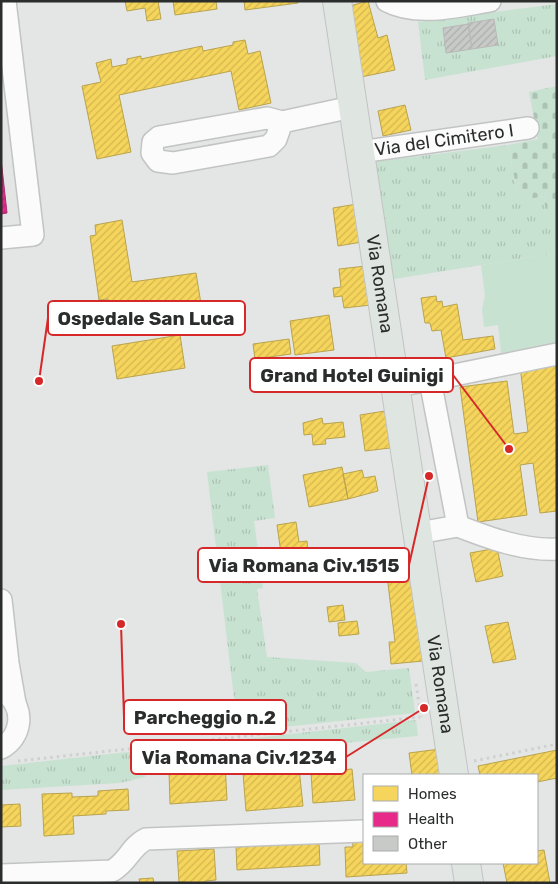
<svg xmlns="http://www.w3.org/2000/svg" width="558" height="884" viewBox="0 0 558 884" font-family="Rubik,sans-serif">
	<defs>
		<pattern id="grass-tufts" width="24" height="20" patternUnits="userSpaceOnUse" patternTransform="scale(1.25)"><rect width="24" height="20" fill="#c8e2d2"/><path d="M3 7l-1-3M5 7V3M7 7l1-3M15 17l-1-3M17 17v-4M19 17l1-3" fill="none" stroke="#acc2b4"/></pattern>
		<pattern id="cemetery-stones" width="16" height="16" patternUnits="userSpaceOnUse" patternTransform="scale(1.25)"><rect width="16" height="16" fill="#c8e2d2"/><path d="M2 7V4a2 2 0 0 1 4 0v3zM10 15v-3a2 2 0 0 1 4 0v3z" fill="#acc2b4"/></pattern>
		<pattern id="homes-hatch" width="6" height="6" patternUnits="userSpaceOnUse" patternTransform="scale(1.25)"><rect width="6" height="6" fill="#f6d55c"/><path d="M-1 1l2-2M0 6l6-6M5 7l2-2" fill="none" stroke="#d3b750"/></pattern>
		<pattern id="health-hatch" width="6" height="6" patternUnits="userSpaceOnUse" patternTransform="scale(1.25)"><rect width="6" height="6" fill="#e7298a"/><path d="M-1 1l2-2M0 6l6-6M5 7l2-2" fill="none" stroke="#bb2471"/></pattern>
		<pattern id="building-hatch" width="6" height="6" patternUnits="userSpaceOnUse" patternTransform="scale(1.25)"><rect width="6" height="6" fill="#c8cac8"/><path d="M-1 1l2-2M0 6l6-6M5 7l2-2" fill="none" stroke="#acaeac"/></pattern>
	</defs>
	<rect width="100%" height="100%" fill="#e3e6e4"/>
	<path fill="url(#grass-tufts)" d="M557 4V56L425 80 418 22Z
		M508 145 519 200 544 196 546 213 557 212V253L388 280 373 162Z
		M268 465 275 518 254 521 263 588 257 589 267 657 356 663 366 672 409 668 415 713 238 732 207 472Z
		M416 720 418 736 166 760 146 767 145 777 120 783 1 790V766Z"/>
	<path fill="url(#cemetery-stones)" d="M557 86V212L546 214 544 196 519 201 508 145 538 139 529 92Z"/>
	<path fill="#c8e2d2" d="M557 253V344L501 353 498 325 484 327 482 309 485 296 481 265Z"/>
	<path fill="url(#homes-hatch)" stroke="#b9a34e" d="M125 1H158L161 19 147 21 145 8 127 11Z
		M173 1H216L217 9 175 15Z
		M244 1H298V3L245 10Z
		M368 1 378 38 387 35 395 70 356 78 346 7Z
		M245 40 248 54 260 51 271 103 239 110 231 71 119 95 131 152 97 159 82 86 101 82 96 63 111 59 112 67 127 64V59L141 56V59L202 46 203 51 233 45V42Z
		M405 105 411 130 383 136 378 111Z
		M357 204 362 242 338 246 333 208Z
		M122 220 132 282 196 273 201 304 134 314 132 301 109 304 108 299 99 300 90 236 96 235 95 225Z
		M366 266 371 305 344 308 342 296 334 297 333 288 341 287 339 269Z
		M436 296 437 302 442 301 443 307 457 304 463 340 493 336 495 349 446 358 441 330 432 331 430 323H425L421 298Z
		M329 315 334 350 295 355 290 321Z
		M180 335 185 368 117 379 112 346Z
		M289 339 291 354 255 359 253 344Z
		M557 361V511L540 513 533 463 520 465 527 515 478 522 460 387 507 381 514 434 528 432 520 366Z
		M385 411 390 448 365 451 360 415Z
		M322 418 323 424 343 422 345 437 325 439 326 444 313 445 312 434 304 435 303 423Z
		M342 467 348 499 309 507 303 475Z
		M362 470 364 478 375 476 378 491 348 499 343 474Z
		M296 522 299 542 307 541 308 551 301 553 303 564 283 567 277 525Z
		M497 548 503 576 476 582 470 553Z
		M411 564 423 661 391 664 389 642H395L386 567Z
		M343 605 345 620 329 622 327 607Z
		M357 621 359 634 339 636 338 623Z
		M508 622 516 659 493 663 485 626Z
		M440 749 444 775H412L409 753Z
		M557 750V778L537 782V775H480L478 766Z
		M225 763 227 800 170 804 169 771 196 770V765Z
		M299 768 303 806 246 811 243 773Z
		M352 769 355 800 313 803 311 773Z
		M128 789 129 810 106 811V814L73 816 74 834 44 836 42 794 72 793V797L98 796V791Z
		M20 804 21 826 1 827V805Z
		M364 834V863H406L407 873 346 877 345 847H353L352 835Z
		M319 842 320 865 237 870 236 847Z
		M214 849 216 880 205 881V883L179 882 177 851Z
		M544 850 550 883H507L503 863H537V851Z
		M153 878 154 883H140L139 879Z"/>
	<path fill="url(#health-hatch)" stroke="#af2a6e" d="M1 159 7 213 1 214Z"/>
	<path fill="url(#building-hatch)" stroke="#b8b9b8" d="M494 19 498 45 472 49 468 23Z
		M468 24 472 49 446 53 443 28Z"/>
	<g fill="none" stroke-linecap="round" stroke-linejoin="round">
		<g stroke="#c2c4c3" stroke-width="24">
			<g id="minor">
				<path d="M387 1C417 17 458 6 490 1"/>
				<path d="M282 122 276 139 269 146 173 163 158 161 152 153 153 142 159 137 267 118 282 122 352 107"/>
				<path id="s1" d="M360 152 528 128"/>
				<path d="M1 238 33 235 5 1"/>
				<path d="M430 380 557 354"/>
				<path d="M396 386 430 380 458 526 418 533"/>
				<path d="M458 526C489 538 524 551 557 549"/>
				<path d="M1 600 8 663 15 703"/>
				<path d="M1 748C22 737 25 709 7 694"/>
				<path d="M1 875 112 871C129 861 130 847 146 839L364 831"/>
			</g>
		</g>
		<g stroke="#c2c4c3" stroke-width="30">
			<g id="major">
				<path id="s2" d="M337 1 454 775"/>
				<path d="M466 863 469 883"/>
			</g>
		</g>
		<path stroke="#cfd0d0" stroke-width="3" stroke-dasharray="2.5 4" stroke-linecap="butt" d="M416 684 421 717
			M18 761 420 717
			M474 761 557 744"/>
		<use href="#minor" stroke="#fbfbfb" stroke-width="21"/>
		<use href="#major" stroke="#dfe5e1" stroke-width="28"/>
	</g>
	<g text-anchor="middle" stroke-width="5" stroke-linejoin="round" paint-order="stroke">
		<g font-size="18" fill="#2b2d2c" stroke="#fff">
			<text dy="6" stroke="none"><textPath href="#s1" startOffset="85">Via del Cimitero I</textPath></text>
			<text dy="6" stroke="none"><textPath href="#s2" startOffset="286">Via Romana</textPath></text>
			<text dy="6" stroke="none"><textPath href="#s2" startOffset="691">Via Romana</textPath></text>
		</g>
	</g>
	<path fill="none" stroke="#d62828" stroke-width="2" d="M39 381L48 318M509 449L453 375M429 476L409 565M121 624L124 717M424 708L346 757"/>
	<g fill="#d62828" stroke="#fff" stroke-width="2">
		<circle cx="39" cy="381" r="5"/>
		<circle cx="509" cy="449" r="5"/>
		<circle cx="429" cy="476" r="5"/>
		<circle cx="121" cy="624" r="5"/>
		<circle cx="424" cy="708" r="5"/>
	</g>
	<g fill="#fff" stroke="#d62828" stroke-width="2">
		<rect x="48" y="301" width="197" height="34" rx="5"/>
		<rect x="250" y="358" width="203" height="34" rx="5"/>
		<rect x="198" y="548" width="211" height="34" rx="5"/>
		<rect x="124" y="700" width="162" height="34" rx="5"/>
		<rect x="131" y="740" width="215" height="34" rx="5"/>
	</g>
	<g font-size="19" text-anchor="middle" font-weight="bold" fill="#2b2d2c">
		<text x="146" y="325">Ospedale San Luca</text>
		<text x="352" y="382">Grand Hotel Guinigi</text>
		<text x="304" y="572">Via Romana Civ.1515</text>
		<text x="205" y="724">Parcheggio n.2</text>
		<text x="239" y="764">Via Romana Civ.1234</text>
	</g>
	<rect width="558" height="884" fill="none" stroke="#2b2d2c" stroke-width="5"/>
	<rect x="363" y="774" width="175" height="90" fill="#ffffff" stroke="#aaabab"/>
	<rect x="373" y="786" width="25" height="15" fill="#f6d55c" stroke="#aaabab"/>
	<text x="408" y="799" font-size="15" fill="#2b2d2c">Homes</text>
	<rect x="373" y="812" width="25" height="15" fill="#e7298a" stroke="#aaabab"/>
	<text x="408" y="824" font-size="15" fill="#2b2d2c">Health</text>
	<rect x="373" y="836" width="25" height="15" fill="#c8cac8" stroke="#aaabab"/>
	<text x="408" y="849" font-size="15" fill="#2b2d2c">Other</text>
</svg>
